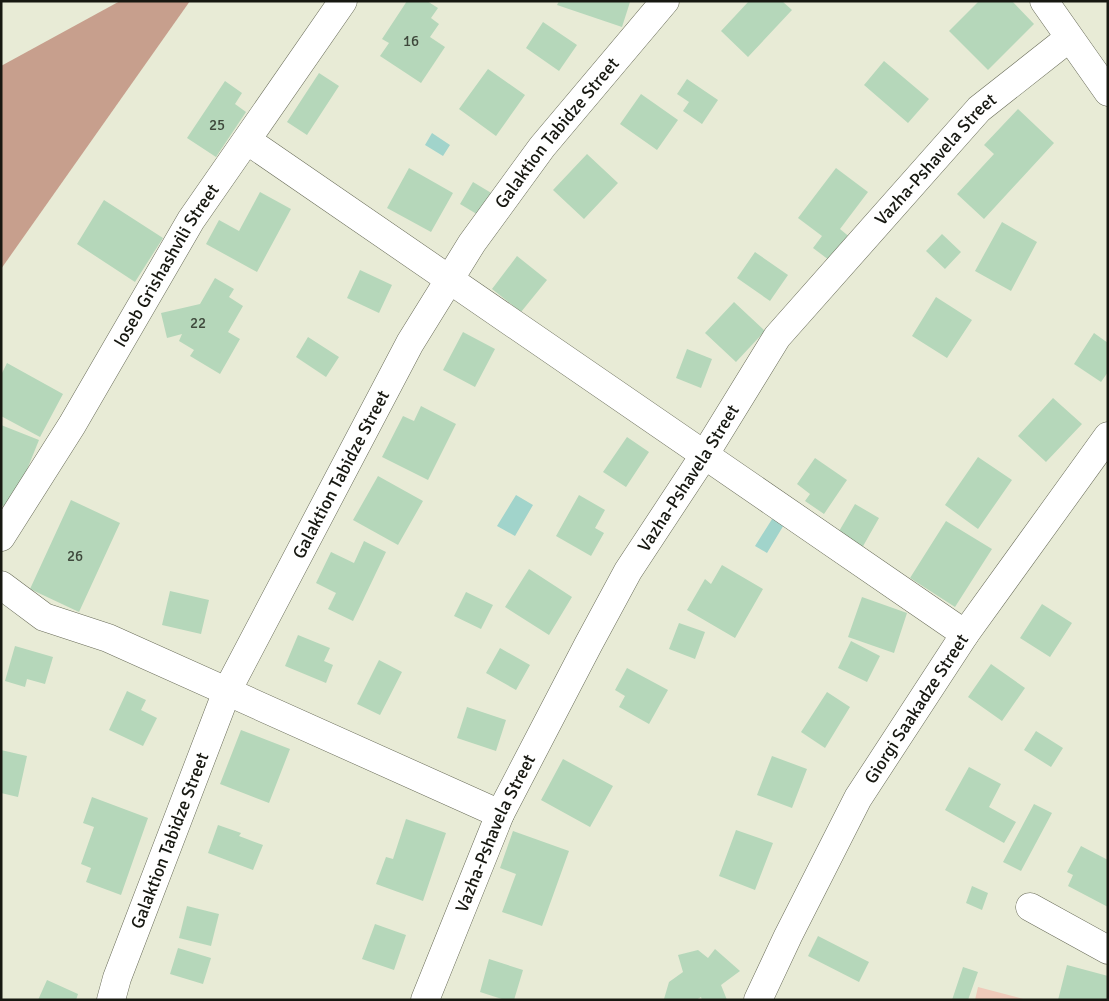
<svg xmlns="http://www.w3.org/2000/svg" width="1109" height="1001" viewBox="0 0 1109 1001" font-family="Signika,sans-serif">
	<rect width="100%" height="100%" fill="#e8ebd6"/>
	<path fill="#efcaba" d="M978 987 1027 1000H975Z"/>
	<path fill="#c79f8d" d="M120 1H190L1 269V66Z"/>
	<path fill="#a1d4cb" d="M432 133 450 145 443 156 425 145Z
		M516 495 533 505 515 536 497 526Z
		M774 516 785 523 767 553 755 546Z"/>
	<path fill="#b5d7ba" d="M407 1H427L438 8 431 18 439 24 430 37 445 47 421 83 380 56 389 43 382 39Z
		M559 1H629L630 2 622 27 557 5Z
		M749 1H782L792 10 748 57 721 31Z
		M979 1H1012L1034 24 988 70 949 31Z
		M543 22 577 45 559 71 526 48Z
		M884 61 929 99 908 123 864 85Z
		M488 69 525 95 496 136 459 109Z
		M319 73 339 86 307 135 287 122Z
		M687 79 718 100 702 124 683 111 689 102 677 94Z
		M225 81 242 93 235 104 246 112 216 157 187 138Z
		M641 94 678 120 657 150 620 124Z
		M1018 109 1054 143 984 219 957 194 994 154 984 145Z
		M587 154 618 183 584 219 553 190Z
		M409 168 453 193 431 232 387 208Z
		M836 168 868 192 840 229 852 239 833 263 813 248 822 236 798 218Z
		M473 182 493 194 480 216 460 204Z
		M260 192 291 209 257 272 206 244 219 220 239 231Z
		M104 200 163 238 135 282 77 244Z
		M1002 222 1037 242 1011 291 975 271Z
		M942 234 961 252 945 269 926 251Z
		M755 252 788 275 770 301 737 278Z
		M517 256 547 280 521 312 492 289Z
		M360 270 392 285 379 313 347 298Z
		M215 278 234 289 229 297 243 306 228 332 240 339 220 374 190 356 194 350 179 341 182 334 167 338 161 313 200 304Z
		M936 297 972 320 947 358 912 336Z
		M734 302 765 331 736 362 705 333Z
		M463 332 495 349 475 387 443 370Z
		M1094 333 1108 343V372L1101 382 1074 364Z
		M308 337 339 357 326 377 296 357Z
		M687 349 712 359 701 388 676 378Z
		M7 363 63 394 40 437 1 416V375Z
		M1053 398 1082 424 1046 462 1018 436Z
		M421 406 456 424 428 480 382 457 403 416 414 421Z
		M1 425 39 440 11 509 1 505Z
		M627 437 649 452 626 487 603 472Z
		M978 457 1012 480 978 529 945 505Z
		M815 458 847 480 824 514 805 501 810 494 797 484Z
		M378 476 423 501 398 545 353 520Z
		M579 495 605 510 595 528 604 533 591 556 556 536Z
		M71 500 120 523 79 612 30 589Z
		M855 504 879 518 862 548 838 533Z
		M946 521 992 549 955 607 910 578Z
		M364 541 386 552 353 621 328 609 336 593 316 583 331 552 354 563Z
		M722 565 763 589 735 638 687 610 705 579 711 584Z
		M529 569 572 597 549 635 505 607Z
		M170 591 209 600 201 634 162 625Z
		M466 592 493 605 481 629 454 616Z
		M862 597 907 613 894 653 848 637Z
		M1042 604 1072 623 1050 657 1020 638Z
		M679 623 705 632 695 659 669 649Z
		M298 635 330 648 324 661 333 665 326 683 285 666Z
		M851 641 880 656 867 682 838 668Z
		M15 646 53 657 45 684 27 679 25 687 5 681Z
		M500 648 530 665 516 690 486 673Z
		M379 660 402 672 380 715 357 704Z
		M991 664 1025 688 1002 721 968 697Z
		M627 668 668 690 649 724 619 707 625 696 615 690Z
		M127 691 146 700 141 710 157 718 143 746 109 730Z
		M827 692 850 707 825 748 801 732Z
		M467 707 506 720 496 751 457 738Z
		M241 730 290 749 269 803 220 784Z
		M1036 731 1063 748 1051 767 1024 750Z
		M1 750 27 756 18 797 1 793Z
		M772 756 807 769 792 808 757 795Z
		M563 759 613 786 590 827 541 800Z
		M969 767 1001 784 989 807 1016 822 1004 843 945 810Z
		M92 797 148 818 121 895 86 882 91 868 81 864 94 827 83 823Z
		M1034 804 1052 813 1021 871 1003 862Z
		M406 819 446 833 423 901 376 884 386 857 393 859Z
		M218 825 241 833 239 836 263 845 253 870 208 853Z
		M736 830 773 843 755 890 719 876Z
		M513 831 569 851 542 926 502 912 516 874 500 868Z
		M1081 846 1108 860V907L1068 886 1073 875 1067 872Z
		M972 886 988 893 982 910 966 903Z
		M187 906 219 914 211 946 179 938Z
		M375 924 406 935 394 970 362 959Z
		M818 936 869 962 859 982 808 956Z
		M178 948 211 958 203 984 170 974Z
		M715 949 740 971 721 985 727 1000H702L701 997 696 1000 664 999 669 982 683 972 678 955 698 950 708 958Z
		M489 959 523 970 514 1000H505L480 992Z
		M1067 965 1108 976V1000H1058Z
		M963 967 978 972 968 1000H952Z
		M47 980 78 994 76 1000H38Z"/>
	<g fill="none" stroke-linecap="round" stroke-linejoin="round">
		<g stroke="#686b58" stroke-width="29">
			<g id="minor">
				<path d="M1044 1 1108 92"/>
				<path d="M248 141 965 634"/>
				<path id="s1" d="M1 537 72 425 191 220 343 1"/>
				<path d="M1 585 44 617 108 638 500 814"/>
				<path d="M1030 907 1108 950"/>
				<path id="s2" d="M111 1000 117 978 227 691 410 343 472 243 542 147 665 1"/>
				<path id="s3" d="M425 1000 500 814 588 645 628 571 705 454 777 337 979 109 1069 38"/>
				<path id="s4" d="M758 1000 788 936 858 798 965 634 1108 436"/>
			</g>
		</g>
		<use href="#minor" stroke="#fff" stroke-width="28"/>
	</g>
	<g text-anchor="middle" stroke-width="4.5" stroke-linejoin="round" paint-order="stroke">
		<g font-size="15" fill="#3e483b">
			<text x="411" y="46">16</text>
			<text x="217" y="130">25</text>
			<text x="198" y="328">22</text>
			<text x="75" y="561">26</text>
		</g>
		<g font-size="18" fill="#171811" stroke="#e8ebd6">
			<text dy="6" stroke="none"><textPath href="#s2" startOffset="980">Galaktion Tabidze Street</textPath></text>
			<text dy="6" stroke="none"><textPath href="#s3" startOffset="991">Vazha-Pshavela Street</textPath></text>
			<text dy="6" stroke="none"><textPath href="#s1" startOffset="318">Ioseb Grishashvili Street</textPath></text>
			<text dy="6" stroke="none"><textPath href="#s2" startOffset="575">Galaktion Tabidze Street</textPath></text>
			<text dy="6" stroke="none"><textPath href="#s3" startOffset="586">Vazha-Pshavela Street</textPath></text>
			<text dy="6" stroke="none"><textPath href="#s4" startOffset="332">Giorgi Saakadze Street</textPath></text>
			<text dy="6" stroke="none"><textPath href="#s3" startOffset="181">Vazha-Pshavela Street</textPath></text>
			<text dy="6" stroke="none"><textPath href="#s2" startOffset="170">Galaktion Tabidze Street</textPath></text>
		</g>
	</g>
	<rect width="1109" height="1001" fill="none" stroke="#171811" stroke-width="5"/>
</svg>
